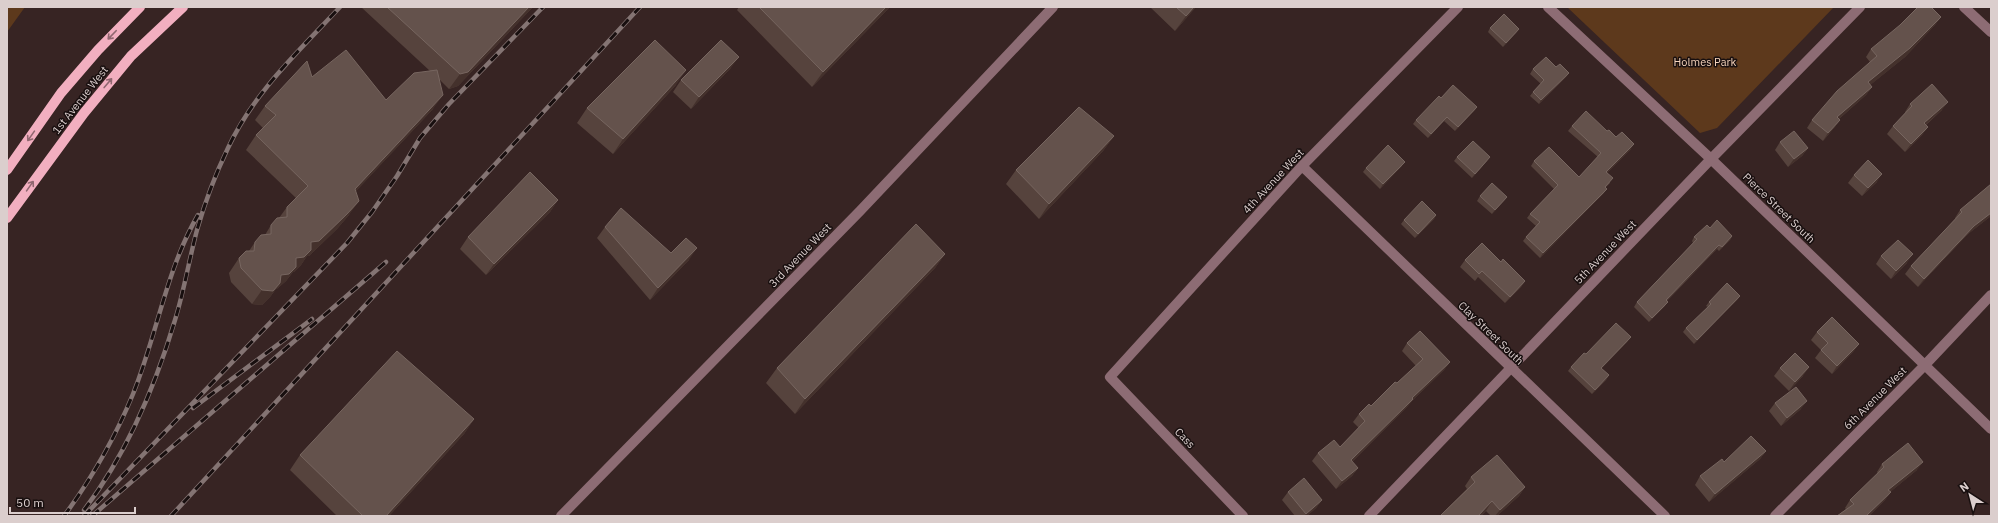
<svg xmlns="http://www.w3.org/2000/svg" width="1998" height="523" viewBox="0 0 1998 523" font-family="'IBM Plex Sans',sans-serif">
	<rect width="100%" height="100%" fill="#372423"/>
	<path fill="#5d391c" d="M7 7H25L7 32Z
		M1567 7H1834L1717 128 1700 133Z"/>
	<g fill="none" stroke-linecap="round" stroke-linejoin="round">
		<path stroke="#8d6c74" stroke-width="10" d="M1548 7 1711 159 1991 429
			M1964 7 1991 32
			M1302 166 1665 516
			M561 516 860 211 1053 7
			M1243 516 1110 377 1302 166 1458 7
			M1369 516 1711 159 1860 7
			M1775 516 1924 366 1991 295"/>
		<path stroke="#f2afc0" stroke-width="10" d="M7 170 61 93 98 50 140 7
			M7 218 84 113 131 56 183 7"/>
		<g stroke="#847473" stroke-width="4.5">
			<path id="rail" d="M193 408 312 319
				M84 510C126 455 155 387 175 320 184 291 189 260 197 230 205 202 216 173 228 148 254 92 299 51 340 7
				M64 516C92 478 115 438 133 394 157 335 166 270 198 215
				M84 516 347 243 372 212 397 176 420 138 449 104 543 7
				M92 516 386 262
				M171 516 640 7"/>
		</g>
		<use href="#rail" stroke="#180f0f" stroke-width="3" stroke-dasharray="9" stroke-linecap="butt"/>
	</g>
	<path fill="#56433d" d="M361 7H533L458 86 449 89 440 80 433 109 356 191 349 215 337 229 309 256H307L301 265 294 272H293L286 281 278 288 276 289 270 297 262 305 252 304 231 282 229 273 239 258 249 251 255 242 265 235 271 225 279 218 287 207 296 198 246 150 256 135 263 128 255 120 265 106 312 77 386 100 430 71Z
		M739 7H890L812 87 737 10Z
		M1150 7H1196L1175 31Z
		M1941 17 1935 25 1905 57 1870 85 1872 87 1866 95 1839 119 1840 120 1834 128 1823 141 1807 128 1812 120 1870 62 1866 57 1871 49Z
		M1490 28 1519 29 1516 33 1503 47 1488 32Z
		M1556 67 1569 73 1566 77 1539 104 1530 96 1533 92 1541 84 1530 74 1533 69Z
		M731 68 691 109 673 92 681 80Z
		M676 85 613 154 577 123 587 108Z
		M1441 98 1477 107 1474 111 1455 131 1444 121 1428 138 1413 124 1416 120Z
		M1910 104 1942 110 1926 125 1928 127 1922 135 1905 152 1887 134 1893 126 1905 113V112Z
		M1572 126 1607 131 1616 137 1631 149 1607 173 1610 183 1606 187 1604 193 1540 258 1523 241 1526 237 1536 226 1527 218 1530 214 1554 189 1531 166 1534 161 1579 177 1598 157 1568 131Z
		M1114 136 1103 151 1039 219 1006 184 1016 170Z
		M1780 142 1808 148 1802 156 1788 167 1775 150Z
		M1457 157 1487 161 1472 178 1454 161Z
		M1402 166 1380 189 1363 172 1366 168Z
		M1854 175 1877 182 1862 196 1848 183Z
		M1991 184V216L1968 234 1918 287 1905 274 1911 266 1955 219V218L1960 210Z
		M1480 196 1507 197 1492 214 1477 201Z
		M558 200 550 212 486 275 460 249 468 237Z
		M1436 215 1434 219 1415 238 1401 224 1404 220Z
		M605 227 671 253 689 260 650 300 597 238Z
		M1710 228 1732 236 1730 240 1719 251 1717 249 1667 301 1665 306 1649 322 1634 307 1637 302 1693 243 1692 241 1694 237Z
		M945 254 935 268 795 414 766 383 777 368Z
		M1881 256 1907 263 1891 279 1876 264Z
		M1465 260 1501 262 1525 281 1521 287 1505 303 1478 277 1475 281 1460 267Z
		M1740 296 1737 300 1694 344 1683 332 1686 328 1708 307 1706 306 1709 302Z
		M1817 332 1859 344 1853 352 1832 374 1815 358 1821 350 1811 340Z
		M1628 341 1601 369 1609 375 1606 380 1592 394 1568 371 1571 367 1586 354Z
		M1407 343 1450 362 1444 370 1413 400 1407 407 1352 462 1358 468 1352 476 1336 489 1312 461 1318 453 1340 447 1359 428 1353 422 1359 414 1371 406 1397 383 1416 366 1402 351Z
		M1780 368 1803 376 1789 391 1774 376Z
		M1775 403 1801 409 1781 426 1769 411Z
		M474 419 464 434 389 516H337L290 470 300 455Z
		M1766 451 1760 459 1709 502 1695 485 1700 476 1724 462Z
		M1882 464 1917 470 1890 492H1891L1885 500 1869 516H1837L1846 509 1845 508 1850 500 1878 474 1877 472Z
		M1471 477 1525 487 1519 496 1497 516H1491L1486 511 1481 516H1440L1467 489 1465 486Z
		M1288 492 1322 500 1316 508 1307 516H1295L1282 500Z"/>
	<path fill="#44312c" d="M529 7H533L458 86 449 89 460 74Z
		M886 7H890L812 87 823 72Z
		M1194 7H1196L1175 31 1186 16Z
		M1941 17 1935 25 1905 57 1863 91 1868 82Z
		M1519 29 1516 33 1503 47 1506 43Z
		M739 57 731 68 691 109 699 97Z
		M686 70 676 85 613 154 623 139Z
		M1569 73 1566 77 1539 104 1541 100Z
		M1872 87 1866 95 1831 126 1837 117Z
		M443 95 433 109 345 203 355 189Z
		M1948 102 1942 110 1918 131 1924 123Z
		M1477 107 1474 111 1455 131 1458 127Z
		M1447 117 1444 121 1428 138 1431 134Z
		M1840 120 1834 128 1823 141 1828 133Z
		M1928 127 1922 135 1905 152 1911 144Z
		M1114 136 1103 151 1039 219 1049 204Z
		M1634 144 1631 149 1603 177 1606 172Z
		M1808 148 1802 156 1788 167 1794 159Z
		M1490 157 1487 161 1472 178 1475 174Z
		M1405 162 1402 166 1380 189 1383 184Z
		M1882 174 1877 182 1862 196 1868 188Z
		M1607 189 1604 193 1540 258 1543 253Z
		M1507 197 1504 201 1492 214 1495 210Z
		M558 200 550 212 486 275 494 264Z
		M359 201 349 215 337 229 309 256H307L301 265 294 272H293L286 281 278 288 276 289 270 297 262 305 252 304 262 290 281 275 296 258 311 242Z
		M1991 213V216L1968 234 1918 287 1924 279 1974 226Z
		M1436 215 1434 219 1415 238 1418 234Z
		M1732 236 1730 240 1719 251 1722 247Z
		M1719 245 1717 249 1663 304 1666 300Z
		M697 248 689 260 650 300 658 288Z
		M945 254 935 268 795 414 805 399Z
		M1913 254 1907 263 1891 279 1896 271Z
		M1525 281 1521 287 1505 303 1510 297Z
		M1740 296 1737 300 1694 344 1697 340Z
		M1668 302 1665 306 1649 322 1652 318Z
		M1631 337 1628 341 1598 372 1601 368Z
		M1859 344 1853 352 1832 374 1837 366Z
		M1450 362 1444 370 1413 400 1407 407 1346 468 1351 460 1412 398Z
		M1809 367 1803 376 1789 391 1795 382Z
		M1609 375 1606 380 1592 394 1595 390Z
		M1807 401 1801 409 1781 426 1787 418Z
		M474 419 464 434 389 516H386Z
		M1766 451 1760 459 1709 502 1715 494Z
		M1923 462 1917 470 1883 498 1888 490Z
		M1358 468 1352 476 1336 489 1342 481Z
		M1525 487 1519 496 1497 516H1495L1500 510Z
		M1891 492 1885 500 1869 516H1866Z
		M1322 500 1316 508 1307 516H1304L1306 514Z
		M1492 501 1486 511 1481 516H1478Z"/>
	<path fill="#64524c" stroke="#776660" d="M387 7H529L468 72 460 74Z
		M759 7H886L823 72Z
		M1176 7H1194L1186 16Z
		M1918 7H1931L1941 17 1910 48 1868 82 1872 87 1837 117 1840 120 1828 133 1812 120 1837 91 1877 56 1871 49 1900 25Z
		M1504 14 1519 29 1506 43 1490 28Z
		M655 40 686 70 623 139 587 108Z
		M721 40 739 57 699 97 681 80Z
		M346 50 386 100 414 73 437 70 443 95 355 189 359 201 347 214 319 241 311 242V250L304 257 296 258V267L289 274 281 275 280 283 273 291 262 290 241 268 239 258 246 251H254L255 242 261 235 271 234V225L277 218 287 217V207L308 186 256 135 276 115 265 106 307 61 312 77Z
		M1546 57 1556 67 1560 64 1569 73 1541 100 1533 92 1544 80 1533 69Z
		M1932 84 1948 102 1924 123 1928 127 1911 144 1893 126 1912 106 1910 104Z
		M1453 85 1477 107 1458 127 1447 117 1431 134 1416 120 1439 96 1441 98Z
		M1079 107 1114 136 1049 204 1016 170Z
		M1586 111 1607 131 1609 130 1616 137 1622 132 1634 144 1606 172 1613 178 1605 187 1607 189 1543 253 1526 237 1540 222 1530 214 1558 185 1534 161 1549 147 1579 177 1601 153 1572 126Z
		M1794 131 1808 148 1794 159 1780 142Z
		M1473 141 1490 157 1475 174 1457 157Z
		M1388 145 1405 162 1383 184 1366 168Z
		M1868 160 1882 174 1868 188 1854 175Z
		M530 172 558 200 494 264 468 237Z
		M1492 183 1507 197 1495 210 1480 196Z
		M1991 184V213L1974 226 1924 279 1911 266 1962 212 1960 210Z
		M1422 201 1436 215 1418 234 1404 220Z
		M621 208 671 253 686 238 697 248 658 288 605 227Z
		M1717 220 1732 236 1722 247 1719 245 1666 300 1668 302 1652 318 1637 302 1697 239 1694 237 1707 225 1710 228Z
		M916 224 945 254 805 399 777 368Z
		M1898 240 1913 254 1896 271 1881 256Z
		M1482 243 1501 262 1503 259 1525 281 1510 297 1482 271 1479 274 1465 260Z
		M1727 283 1740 296 1697 340 1686 328 1711 304 1709 302Z
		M1832 317 1859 344 1837 366 1821 350 1828 343 1817 332Z
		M1616 323 1631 337 1601 368 1609 375 1595 390 1571 367 1584 353 1586 354Z
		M1420 331 1450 362 1412 398 1413 399 1351 460 1358 468 1342 481 1318 453 1334 440 1340 447 1365 421 1359 414 1369 404 1371 406 1395 382 1397 383 1423 359 1407 343Z
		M397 351 474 419 386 516H363L300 455Z
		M1795 353 1809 367 1795 382 1780 368Z
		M1796 387 1807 401 1787 418 1775 403Z
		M1751 436 1766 451 1715 494 1700 476 1722 459 1724 462Z
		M1908 443 1923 462 1888 490 1891 492 1866 516H1837L1854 504 1850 500 1884 467 1882 464Z
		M1497 455 1525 487 1500 510 1492 501 1478 516H1440L1475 482 1471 477Z
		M1304 478 1322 500 1306 514 1288 492Z"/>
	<defs><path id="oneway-shaft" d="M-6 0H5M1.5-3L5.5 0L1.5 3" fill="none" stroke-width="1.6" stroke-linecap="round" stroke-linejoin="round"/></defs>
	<g stroke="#906770">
		<use href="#oneway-shaft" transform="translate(112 35) rotate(134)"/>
		<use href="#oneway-shaft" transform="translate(108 83) rotate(-50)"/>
		<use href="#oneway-shaft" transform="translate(31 136) rotate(125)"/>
		<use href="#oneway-shaft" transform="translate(30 186) rotate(-55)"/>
	</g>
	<g text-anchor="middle" stroke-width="3" stroke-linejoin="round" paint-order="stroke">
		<g font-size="11" fill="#f7d5bc" stroke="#180f0f">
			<text x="1705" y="66">Holmes Park</text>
		</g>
		<g font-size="11" fill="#dbcecd" stroke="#180f0f">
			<text transform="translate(80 100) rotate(-52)" y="4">1st Avenue West</text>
			<text transform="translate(1273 181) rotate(-47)" y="4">4th Avenue West</text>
			<text transform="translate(1779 208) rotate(44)" y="4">Pierce Street South</text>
			<text transform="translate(1605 252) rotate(-46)" y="4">5th Avenue West</text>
			<text transform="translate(800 255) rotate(-46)" y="4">3rd Avenue West</text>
			<text transform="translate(1491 333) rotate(44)" y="4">Clay Street South</text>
			<text transform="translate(1875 398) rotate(-45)" y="4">6th Avenue West</text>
			<text transform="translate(1185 438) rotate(46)" y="4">Cass</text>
		</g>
	</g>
	<rect width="1998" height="523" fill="none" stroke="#dbcecd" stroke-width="16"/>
	<g transform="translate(1970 495) rotate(324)" stroke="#180f0f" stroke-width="3" paint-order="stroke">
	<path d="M0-3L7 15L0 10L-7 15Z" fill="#dbcecd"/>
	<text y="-6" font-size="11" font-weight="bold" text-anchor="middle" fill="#dbcecd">N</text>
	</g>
	<path d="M10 507v6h125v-6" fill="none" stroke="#dbcecd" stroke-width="2"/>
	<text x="16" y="507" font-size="12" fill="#dbcecd" stroke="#180f0f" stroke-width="3" paint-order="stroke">50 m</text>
</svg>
